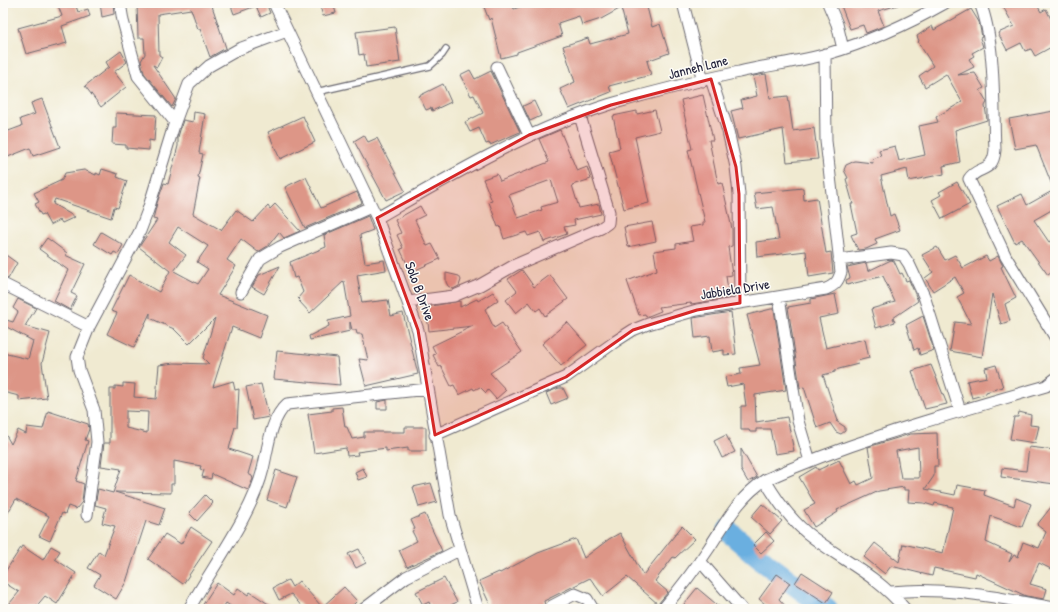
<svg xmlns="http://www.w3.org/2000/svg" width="1058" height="612" viewBox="0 0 1058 612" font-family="'Patrick Hand',sans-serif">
	<rect width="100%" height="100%" fill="#fdfcf7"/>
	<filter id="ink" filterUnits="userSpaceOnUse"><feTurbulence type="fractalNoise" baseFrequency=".025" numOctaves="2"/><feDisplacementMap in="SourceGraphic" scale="8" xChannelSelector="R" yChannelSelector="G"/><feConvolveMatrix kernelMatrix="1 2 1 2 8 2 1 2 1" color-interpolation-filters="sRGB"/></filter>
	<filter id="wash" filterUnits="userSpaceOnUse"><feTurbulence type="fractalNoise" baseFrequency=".012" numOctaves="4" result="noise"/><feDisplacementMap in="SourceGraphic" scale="16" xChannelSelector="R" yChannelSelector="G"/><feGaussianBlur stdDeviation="0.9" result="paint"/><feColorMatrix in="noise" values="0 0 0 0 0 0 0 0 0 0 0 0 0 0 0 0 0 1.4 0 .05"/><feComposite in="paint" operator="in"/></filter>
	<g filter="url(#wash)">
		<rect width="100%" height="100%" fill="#f0ead1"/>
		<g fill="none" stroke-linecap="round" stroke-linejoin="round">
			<path stroke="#6bafe0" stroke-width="22" d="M728 531 767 564 827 609"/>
		</g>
		<g id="blocks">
			<path fill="#dd9687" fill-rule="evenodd" d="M57 3H75L78 12 88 9 90 16 62 26 67 43 26 54 18 28 62 16Z
				M100 3H113L114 14 102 17Z
				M137 3H211L226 48 210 57 200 29H198L191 9 158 14 159 55 162 57 157 67 153 65 176 99 172 107 144 73 141 61 145 54 144 38H138Z
				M230 3H266L270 13 261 17 256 6 234 14Z
				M319 3H333L336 13 323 16Z
				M494 3H511L514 9 531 3H646L652 27 660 24 669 53 647 61 651 75 609 86 611 92 569 109 560 89 575 82 563 46 588 38 590 44 628 34 621 8 601 19 582 25 579 16 558 23 562 36 517 52V54L501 58 491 18 489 20 484 7Z
				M840 3H898V5L878 11 884 26 866 33 863 25 850 29Z
				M1001 3H1036L1041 12 1046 9 1055 27V45L1035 56 1031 49 1025 51 1021 43 1007 50 998 33 1014 26Z
				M971 9 979 22 982 37 980 38 983 47 972 53 974 56 969 59 974 67 958 75 975 73 984 88 980 90 987 102 985 106 987 120 955 130 960 162 943 166 944 174 909 181 907 169 881 176 890 216 894 214 900 230 875 239 877 244 866 249 858 250 851 235 857 233 851 204H853L846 179 848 178 844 170 846 165 855 161 873 163 872 159 881 156 879 150 895 146 899 161 925 155 919 126 938 122 936 117 962 102 946 74 925 87 919 76 933 66 918 42 919 41 917 36 932 26 934 30Z
				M395 27 400 62 366 67 364 54 359 55 356 32Z
				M121 51 127 62 114 72 126 87 101 107 85 86 109 67 106 62Z
				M470 70 475 79 491 71 520 132 490 145 489 143 486 144 479 128 470 132 465 122 483 113 474 95 471 96 460 75Z
				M766 74 770 98 788 96 793 131 814 128 818 159 787 162 783 129 738 139 731 111 743 108 741 100 757 96 753 76Z
				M443 84 451 102 432 111 431 108 426 110 419 96Z
				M703 95 713 140H709L718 184 722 183 732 229V246L728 247 732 275 726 276 729 298 691 304V303L659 307 661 311 646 317 645 314 639 315 627 281 657 270 654 251 676 248V244L693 241 690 227 703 225V222H705L688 150 692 149 681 100Z
				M42 99 60 147 33 156 30 148 3 159V133L22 126 20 119 35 114 31 103Z
				M534 101 541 116 530 121 523 106Z
				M655 110 660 131 635 137 649 203 624 209 609 151 620 148 613 116 637 111V114Z
				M1054 111 1055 208 1034 220 1049 242 1055 239V270L1048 275 1022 239 1015 243 997 206 1022 194 1027 205 1054 190 1036 145 1015 149 1009 119Z
				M194 112 205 114 199 153 203 154 198 177 200 178 193 214 221 230 236 210 253 222 268 206 270 209 275 204 300 231 284 238 279 232 268 246 258 252 241 239 227 260 236 266 218 295 267 315 259 338 232 327 213 387 233 381 235 390 239 389 237 427H235L229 449 253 457 248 474 252 476 253 479 248 490 212 474 211 479 202 477 204 470 200 469 201 466 174 461V484H171V493L115 492 165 508 159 525 146 521 126 582 116 599 94 585 100 575 88 568 99 551 104 555 115 526 102 523 106 508 95 505 98 489 113 493 121 469 101 466 104 443H110V389H115V386L123 387V383L135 384 134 397 156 399 159 365 174 363 209 364 203 358 215 318 189 344 174 329 150 318V313L134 347 107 334 117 313 111 311 129 275 159 292 170 271 139 247 157 220 153 219 157 203 164 183 168 184 178 146V137L183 120 193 122ZM178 227 208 246 197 262 208 269 198 284 174 271 186 255 169 242ZM126 411 148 412 147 433 126 428Z
				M116 113 156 115 154 141 149 140V150L126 148V145L112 144 113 128H116Z
				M303 116 315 142 280 159 268 132Z
				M560 130 577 171 587 167 591 179 572 185 579 208 599 204 601 214 574 220 575 225 564 227 567 234 544 242 540 232 528 236 526 232 504 239 500 226 498 227 489 202 492 201 483 179 497 174 500 181 549 162 539 139ZM551 180 558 202 541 207 542 210 518 218 509 195Z
				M364 135 368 142 377 138 405 191 386 200 354 141Z
				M102 169 118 174 117 177 127 181 118 208 114 207 111 218 55 199 53 204 75 217 62 223 60 220 50 225 44 214 41 215 35 204 39 202 34 193 62 180 65 173 84 170 96 175V173L100 175Z
				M306 177 321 208 357 192 362 203 305 228 285 187Z
				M957 182 970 204 942 219 932 200 941 195 939 192Z
				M803 188 804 200 817 198 826 253 831 252 833 273 809 277 806 251 757 257 756 242 779 239 773 207 757 209 754 193Z
				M420 206 425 215 415 220 427 246 432 244 440 259 411 272 400 249 403 248 397 235 401 233 395 220Z
				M368 216 373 230 360 235 365 263 384 260 386 270 357 275 362 303 388 300 391 316 403 313 418 374 366 386 359 359 368 360 362 334H357L356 330H352L350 322V331L310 340 309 336 329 326 328 321 350 316 344 281 310 313 299 301 300 300 298 298 303 292 297 277 294 278 290 262 326 247 324 235Z
				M652 222 656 241 628 247 624 227Z
				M101 232 123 245 118 254 114 252 112 255 94 244Z
				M47 238 67 253 65 255 85 264 71 293 77 296 70 310 54 301 68 270 39 249Z
				M937 247 945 260 955 255 963 268 986 256 989 261 998 256 1003 266 1001 267 1016 298 1005 304 1010 321 1001 324 992 294 982 357 950 351 955 322 971 324 957 297 964 293 955 277 933 291 925 278 933 272 922 255Z
				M3 253 17 263 8 279 3 277Z
				M891 260 894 261 900 274 902 273 906 281 909 280 918 301 893 318 895 322 876 328 871 309 895 302 883 276 847 285 846 280 850 278 847 267 866 263 868 271Z
				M280 266 264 294 252 287 259 275Z
				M522 270 534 287 550 275 568 299 545 316 540 308 536 311 529 302 516 313 506 300 517 291 508 279Z
				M446 273 459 276 461 280 459 286 453 289 448 286 446 282Z
				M493 292 498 300 485 309 494 328 502 323 522 352 490 373 506 390 496 399 488 390 486 393 480 387 474 390 473 388 459 395 454 385 451 386 441 366 439 367 433 355 436 354 432 346 473 326 429 331 426 307 460 301V307L477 299 478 301Z
				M835 294 839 314 819 318 826 348 865 339 869 358 857 361 858 364 835 370V372L823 375 838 421H836L845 427V431L841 434 836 432 830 423 817 428 804 387 800 388 788 307 811 303V299Z
				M18 299 36 308 25 326 50 333 42 363 47 398 19 401V396L3 392V353L28 359 33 341 3 325V319L13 322 18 312 13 308Z
				M771 309H774L786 390 755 395 756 422 787 417 794 451 775 454 770 429H756V432H750L749 430H741V406H746L743 384 727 387 725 377 741 374 740 368 760 365 747 315Z
				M731 312 736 354 724 355V350L712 352 710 336 695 338 693 318Z
				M923 316 934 350 920 355 918 348 914 350 906 325Z
				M567 322 587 345 561 366 542 344Z
				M277 351 337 357 340 385 274 379Z
				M931 365 947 404 925 409 912 371Z
				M996 365 1003 387 986 392V394L972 398 967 381 987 377 985 368Z
				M261 384 269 417 253 420 246 387Z
				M559 388H563L568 398 551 405 546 393Z
				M387 400V409H377V402Z
				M342 407 345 427H347L352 439 364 437V432H405V427H426V451H408V448L386 451V448L357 452 358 455 347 456 346 448 314 453 308 414 332 411V408Z
				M48 411 88 424 89 429 85 440 88 441 76 481 84 484 82 502 76 509 68 506 65 514 62 513 50 541 39 536 49 516 16 499 3 521V430L11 444 18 430 26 434 27 427 43 429Z
				M1019 412 1031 415 1030 425 1039 426 1035 443 1010 439 1014 417H1018Z
				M937 433 938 466H934V476L925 489 955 495 957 485 985 490 984 495 1014 506 1016 498 1031 504 1022 527 991 516 986 542 1012 554 1009 562 1014 555 1018 557 1023 542 1039 548 1046 532 1037 525 1055 502V571L1039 563 1030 584 1047 589 1044 599 1026 596 976 573 975 577 934 568 932 576 891 566 885 574 864 557 875 543 899 562 903 544 943 553 953 507 935 503 934 506 924 503 908 502 909 490H904V487L879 491 868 496 837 510 838 512 814 527 804 510 815 504 799 477 816 467 818 470 839 460 851 484 856 481 858 485 873 478 868 447 910 434ZM918 447 919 478H901L896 451Z
				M726 435 735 452 722 458 714 441Z
				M1029 447 1055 450V484L1001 477 1002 468 1026 471Z
				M741 449 757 477 748 482 741 470Z
				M363 468 367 477 358 480 355 472Z
				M276 470 297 477 287 507 267 500Z
				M431 483 437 502 419 507 413 487Z
				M205 495 213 503 197 521 189 513Z
				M762 504 782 521 770 534 751 517Z
				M425 514 442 551 407 567 399 550 417 541 412 531 415 529 411 520Z
				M682 526 695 539 675 558 673 557 655 581 668 592 658 604 627 577 603 596 590 578 544 601 546 609H492L479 581 499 572 500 573 538 553 576 539 584 558 609 539 620 533 643 575Z
				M191 527 212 541 183 584 148 559 165 534 181 544Z
				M766 532 774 541 761 553 753 545Z
				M22 546 43 560 51 546 60 551 55 559 76 573 57 604 45 596 34 609H5L19 592 3 582V575Z
				M359 549 366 563 356 568 348 554Z
				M802 572 833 592 826 603 795 583Z
				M777 574 790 583 779 599 788 609H771L759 599Z
				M444 578 457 602 451 605 453 609H432L429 602 423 605 416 592Z
				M288 580 292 587 299 581 322 607 344 587 357 601 349 609H304L291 594 279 600 273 588Z
				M217 583 234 595 238 588 248 595 250 592 270 605H269L273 609H235L226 603 222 609H207L202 606Z
				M697 588 722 609H680Z"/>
		</g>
	</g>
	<g filter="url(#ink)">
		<use href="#blocks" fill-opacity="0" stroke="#6a6870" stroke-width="1"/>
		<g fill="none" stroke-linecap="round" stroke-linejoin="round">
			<g stroke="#6a6870" stroke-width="8">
				<path id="service" d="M316 92 430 66 442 55 446 49"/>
			</g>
			<g stroke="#6a6870" stroke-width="13">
				<path id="minor" d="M120 3 123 21 138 76 175 122
					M274 3 377 218 418 330 450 515 478 609
					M683 3 703 81
					M828 3 837 24 843 49
					M980 3C996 43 993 106 995 150 993 174 978 165 969 179L1006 257 1055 337
					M497 67 529 135
					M711 79 728 131 736 167 739 194 740 303
					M377 218C452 175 528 130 611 104 653 92 697 81 739 72 768 65 798 62 827 54 868 42 908 24 945 3
					M839 260 891 253 903 255 909 264 924 296 960 411
					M3 284 89 327 140 231 148 210 175 122 189 84 209 66 239 49 287 31
					M241 292 260 259 280 247 371 207
					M779 297 798 421 810 461
					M408 302 454 296 480 285 515 265 601 228 608 223 609 212 580 116
					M435 435 566 377 616 341 633 330 648 324 697 310 826 289C835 285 838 282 841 272L826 141 825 54
					M765 480C776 499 790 519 807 533 842 561 875 573 905 609
					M87 515 97 442 94 410 79 370 77 357 89 327
					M700 561 742 609
					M891 592C947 586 1000 598 1055 608
					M552 606 575 594 587 599 593 609
					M189 609C212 567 252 515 263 469 268 449 270 419 287 404L428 389
					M364 609 406 577 459 550
					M663 609C680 589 695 569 709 548 726 522 739 497 765 480 856 439 951 414 1046 386L1055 379"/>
			</g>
			<use href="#service" stroke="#fff" stroke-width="5.5"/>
			<use href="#minor" stroke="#fff" stroke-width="11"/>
		</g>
	</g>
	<path fill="#d62828" fill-opacity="0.2" stroke="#d62828" stroke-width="3" stroke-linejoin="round" d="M711 79 736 167 739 194 740 303 697 310 633 330 566 377 435 435 418 330 377 218 529 135 611 105Z"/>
	<g text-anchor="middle" stroke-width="3" stroke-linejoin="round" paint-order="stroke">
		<g font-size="14" fill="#22223b" stroke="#fdfcf7">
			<text transform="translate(698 67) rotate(-14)" y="5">Janneh Lane</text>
			<text transform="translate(735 289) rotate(-9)" y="5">Jabbiela Drive</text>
			<text transform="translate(420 291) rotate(70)" y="5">Solo B Drive</text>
		</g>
	</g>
	<rect width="1058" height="612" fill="none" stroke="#fdfcf7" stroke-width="16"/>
</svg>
